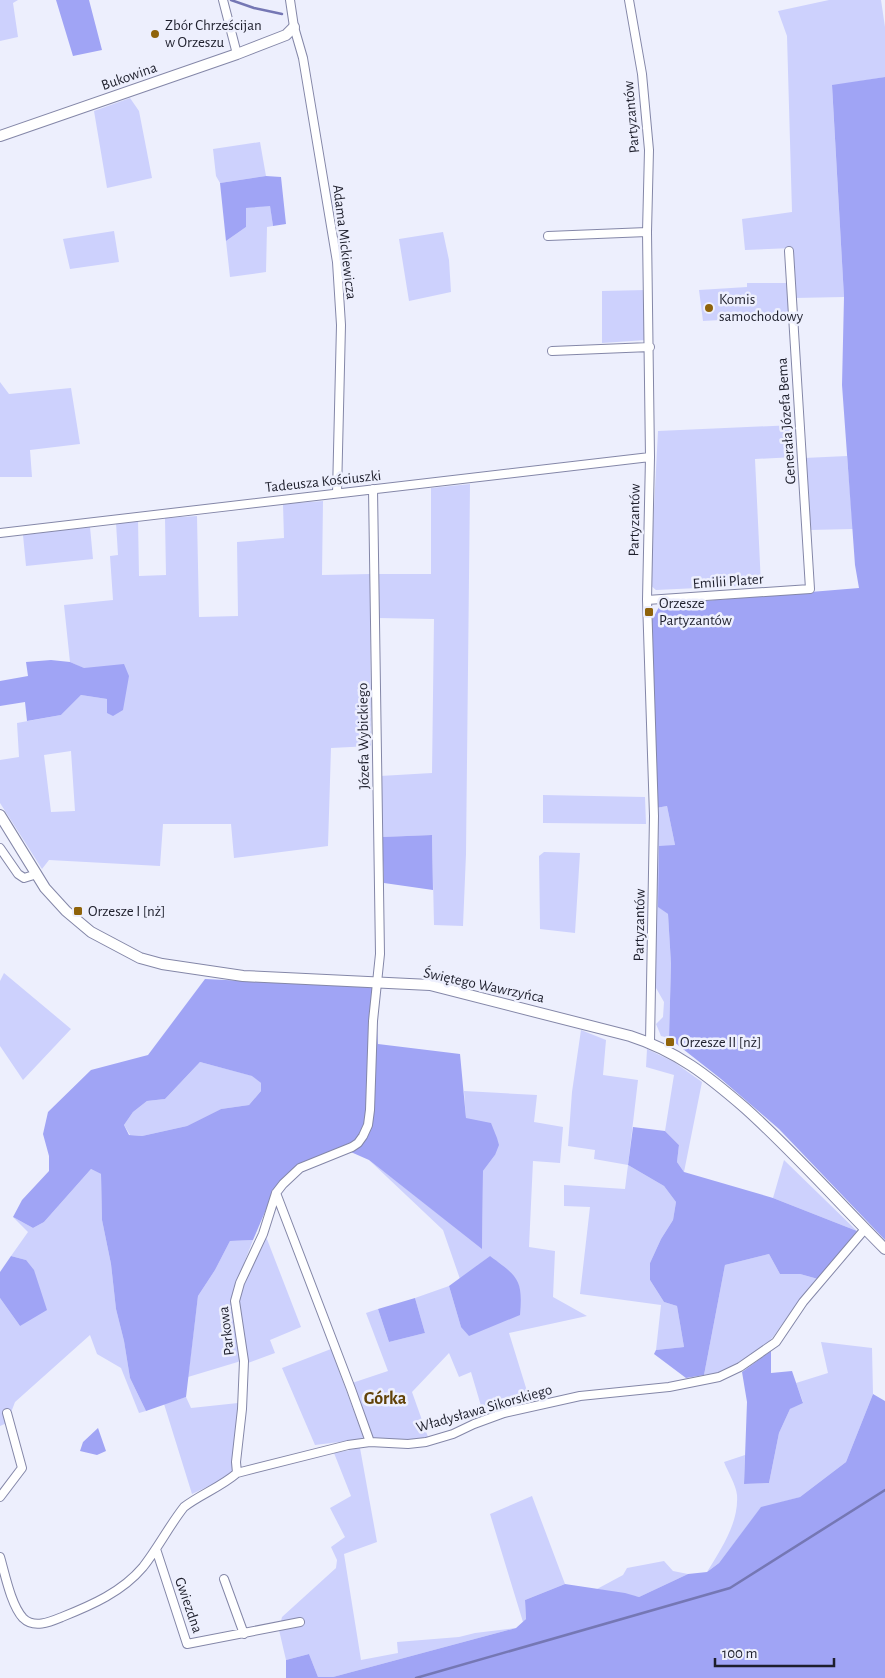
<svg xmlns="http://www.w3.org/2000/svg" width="885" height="1678" viewBox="0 0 885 1678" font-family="'Alegreya Sans',sans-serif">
	<rect width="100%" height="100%" fill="#edeffd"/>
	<path fill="#cdd1fd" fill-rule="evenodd" d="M0 0H18L13 3 18 37 0 41Z
		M829 0H881L885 27V77L832 86 844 297 794 298 792 248 745 250 742 219 792 212 787 36 778 11Z
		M130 98 139 111 152 178 107 188 94 111Z
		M260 142 266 176 220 183 216 176 213 149Z
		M270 205 273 226 267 227 266 272 230 277 226 241 246 227V208Z
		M114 231 119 262 70 269 63 239Z
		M443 232 449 260 451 292 409 301 399 239Z
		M747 283H787L789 316 703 321 699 290 747 287Z
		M646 290V340L602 343V291Z
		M0 382 9 394 71 388 80 444 30 450 32 477H0Z
		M794 425 795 457 755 459 761 585 656 590 650 585 658 431Z
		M847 456 853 529 809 530 804 458Z
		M470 484 466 854 463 926 434 925 432 835 382 837 380 776 432 773 434 619 378 618 379 574H431V488Z
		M323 501 322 575 370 574 371 746 331 748 328 846 234 858 231 824H163L160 866 49 860 42 869 0 803V760L19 757 17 723 61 715 81 695 107 699 123 710 83 668 70 662 64 605 113 600 110 556 118 555 116 523 138 519 139 576 166 575 165 518 197 516 199 617 238 616 237 542 284 538 283 504ZM71 751 75 811 51 812 44 755Z
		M90 527 93 559 26 566 23 535Z
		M543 795 645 797 646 824 543 823Z
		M667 806 675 845 658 906 668 914 671 964 669 1038 661 1036 656 1024 663 1017 664 1002 656 988 655 928 656 808Z
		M544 852 580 853 575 933 540 929 539 856Z
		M4 973 71 1029 23 1080 0 1046V981Z
		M581 1030 606 1040 603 1075 638 1080 628 1165 664 1186 676 1202 673 1220 661 1239 650 1263V1280L664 1302 677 1306 684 1347 656 1350 661 1305 580 1294 590 1207 564 1206V1185L625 1189 628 1165 594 1159 595 1150 568 1146 572 1092Z
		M647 1049 674 1062 702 1082 684 1172 677 1162 679 1145 665 1131 674 1075 646 1067Z
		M200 1062 253 1076 261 1083V1091L249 1105 221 1109 187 1126 142 1136 130 1135 124 1125 133 1112 147 1101 165 1099Z
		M464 1091 537 1095 534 1122 563 1127 560 1163 533 1161 529 1247 555 1251 553 1297 587 1316 509 1333 531 1404 484 1416 471 1372 459 1377 449 1353 412 1392 428 1437 412 1441 372 1440 352 1383 388 1371 366 1313 378 1309 389 1342 425 1333 415 1298 449 1286 461 1327 490 1256 460 1279 443 1230 369 1160 482 1248 483 1171 495 1155 466 1119Z
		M784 1160 857 1231 773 1198Z
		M91 1169 101 1174 102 1220 111 1264 116 1309 124 1341 130 1378 146 1411 139 1413 121 1368 97 1354 90 1335 15 1402 7 1423 0 1426V1298L20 1326 26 1260 11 1256 28 1232 13 1217 33 1228 44 1222Z
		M265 1234 301 1327 270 1340 275 1353 248 1363 239 1302 244 1283Z
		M253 1240 235 1287 241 1361 188 1377 198 1296 215 1270 230 1241Z
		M769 1254 780 1274H800L818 1279 798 1302 773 1337 764 1347 722 1372 704 1375 725 1265Z
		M821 1342 872 1348 873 1394 846 1462 800 1497 761 1508 719 1563 707 1572C721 1549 739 1523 737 1495 736 1485 728 1472 724 1462L745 1455 744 1484 769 1483 779 1433 790 1409 803 1402 796 1383 828 1373Z
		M331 1349 364 1439 315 1445 282 1368Z
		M186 1397 191 1408 238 1403 233 1471 228 1477 192 1494 164 1404Z
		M360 1448 377 1542 344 1554 361 1660 398 1653 397 1642 459 1637 475 1633 516 1628 333 1677H318L309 1654 286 1660 279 1630 282 1617 336 1568 337 1560 331 1547 345 1537 330 1508 351 1496 334 1453Z
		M532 1496 565 1584 525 1600 526 1619 523 1622 490 1514Z
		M664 1561 673 1571 688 1574 639 1597 597 1589 623 1575 627 1568Z"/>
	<path fill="#a0a4f5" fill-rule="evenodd" d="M56 0H89L102 50 73 56Z
		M885 77V1240L779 1129 721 1079 669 1038 671 964 668 914 658 907 659 846 675 845 667 806 656 808 652 620 659 607 691 602 859 588 855 565 842 385 844 297 832 85Z
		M266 176 281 177 286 224 273 226 270 206 246 208V227L226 241 220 183Z
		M51 660 70 662 84 668 124 664 129 676 123 710 113 716 107 713V699L81 695 61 715 27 721 25 702 0 706V681L28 676 26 662Z
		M432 835 433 890 384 883 382 837Z
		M205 979 375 987 378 1044 460 1054 466 1118 491 1123 497 1138 499 1145 495 1155 483 1171 482 1249 369 1160 344 1149 325 1154 308 1161 270 1200 253 1240 230 1241 215 1270 198 1296 186 1397 146 1411 130 1378 124 1341 116 1309 111 1264 102 1220 101 1174 91 1169 44 1222 33 1228 13 1217 22 1200 49 1171V1156L43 1134 48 1112 91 1070 148 1055ZM200 1062 252 1076 261 1083V1091L249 1105 221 1109 187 1126 142 1136 129 1135 124 1125 133 1112 147 1101 165 1099Z
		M633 1127 665 1131 679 1145 677 1162 684 1172 773 1198 857 1231 818 1279 800 1274H780L769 1254 725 1265 704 1375 686 1378 654 1354 656 1350 684 1347 677 1306 664 1302 650 1280V1263L661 1239 673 1220 676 1202 664 1186 628 1165Z
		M11 1256 26 1260 34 1270 47 1310 20 1326 0 1298V1272Z
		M490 1256C518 1277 523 1279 520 1315L469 1336 461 1327 449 1286Z
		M415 1298 425 1333 389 1342 378 1309Z
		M771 1351V1373L792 1371 803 1403 790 1409 779 1433 769 1483 744 1484 747 1402 742 1372Z
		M873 1394 885 1401V1678H286V1660L309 1654 318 1677H333L516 1628 526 1619 525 1600 565 1584 625 1593 639 1597 688 1574 707 1572 719 1563 761 1507 800 1497 846 1462Z
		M98 1428 106 1451 97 1455 80 1451 83 1442Z"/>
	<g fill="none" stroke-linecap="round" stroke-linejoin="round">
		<path stroke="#7577b4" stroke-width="2.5" d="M231 0 254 8 282 14
			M416 1678 730 1588 885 1490"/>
		<g stroke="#8487a8" stroke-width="10">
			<path id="minor" d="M223 0 237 54
				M290 0 294 27 303 58 337 262 341 325 337 493
				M629 0 642 74 649 150 647 232 650 457 647 600 654 816 650 1042
				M548 236 647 232
				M552 351 650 347
				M0 533 650 457
				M647 600 810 589 789 251
				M0 848 18 874 24 878 37 874
				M276 1193 351 1389 370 1442
				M237 1473 236 1462 242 1409 244 1361 235 1301 240 1283 263 1234 276 1193 283 1184 300 1168 352 1147 358 1143 363 1136 368 1125 370 1110 373 1021 380 954 373 489
				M0 1497 22 1468 7 1413
				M156 1549 187 1644 300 1622
				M0 1557C5 1574 11 1605 23 1618 34 1629 50 1622 62 1617 92 1605 122 1592 143 1567 158 1548 169 1526 184 1507 201 1494 221 1487 237 1473L348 1445 370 1442 408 1444 426 1442 453 1434 474 1424 504 1413 580 1396 669 1387 719 1377 740 1367 776 1342 803 1302 865 1229
				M224 1579 244 1634"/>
		</g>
		<g stroke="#8487a8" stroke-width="12">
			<path id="tertiary" d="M0 136 237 54 286 35 294 27
				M0 815 45 888 66 911 91 932 140 958 162 964 243 976 430 985 630 1036C677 1051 708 1076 745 1108 794 1152 838 1202 885 1249"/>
		</g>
		<use href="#minor" stroke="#fff" stroke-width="8"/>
		<use href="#tertiary" stroke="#fff" stroke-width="10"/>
	</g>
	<g fill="#8f630a" stroke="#edeffd" stroke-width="2">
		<circle cx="155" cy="34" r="5"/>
		<circle cx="709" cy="308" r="5"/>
		<rect x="644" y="607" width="10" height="10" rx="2.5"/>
		<rect x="73" y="906" width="10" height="10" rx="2.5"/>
		<rect x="665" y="1037" width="10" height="10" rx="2.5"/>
	</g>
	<g text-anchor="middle" stroke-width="5" stroke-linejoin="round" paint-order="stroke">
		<g font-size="15" fill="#1e1f2c" stroke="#edeffd" text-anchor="start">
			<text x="165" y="30">Zbór Chrześcijan<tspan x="165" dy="17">w Orzeszu</tspan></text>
			<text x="719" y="304">Komis<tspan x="719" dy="17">samochodowy</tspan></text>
			<text x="659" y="608">Orzesze<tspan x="659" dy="17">Partyzantów</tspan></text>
			<text x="88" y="916">Orzesze I [nż]</text>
			<text x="680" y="1047">Orzesze II [nż]</text>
		</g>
		<g font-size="15" fill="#1e1f2c" stroke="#edeffd">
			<text transform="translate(129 76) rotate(-19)" y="5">Bukowina</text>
			<text transform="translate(631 117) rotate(-95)" y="5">Partyzantów</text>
			<text transform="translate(345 242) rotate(83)" y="5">Adama Mickiewicza</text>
			<text transform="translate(786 421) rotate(-94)" y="5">Generała Józefa Bema</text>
			<text transform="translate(323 481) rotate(-6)" y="5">Tadeusza Kościuszki</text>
			<text transform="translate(634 520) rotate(-89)" y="5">Partyzantów</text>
			<text transform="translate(728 581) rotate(-4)" y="5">Emilii Plater</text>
			<text transform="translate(363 736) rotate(-91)" y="5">Józefa Wybickiego</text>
			<text transform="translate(639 925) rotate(-89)" y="5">Partyzantów</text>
			<text transform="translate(484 985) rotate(12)" y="5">Świętego Wawrzyńca</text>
			<text transform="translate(226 1331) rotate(-97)" y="5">Parkowa</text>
			<text transform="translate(484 1408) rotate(-16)" y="5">Władysława Sikorskiego</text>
			<text transform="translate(189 1605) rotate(71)" y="5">Gwiezdna</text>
		</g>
		<g font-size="18" font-weight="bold" fill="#614208" stroke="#edeffd">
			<text x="385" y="1404">Górka</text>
		</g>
	</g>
	<path d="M715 1658v8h119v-8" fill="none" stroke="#1e1f2c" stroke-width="2.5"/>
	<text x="722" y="1658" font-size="15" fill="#1e1f2c" stroke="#edeffd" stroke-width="4" paint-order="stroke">100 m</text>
</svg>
